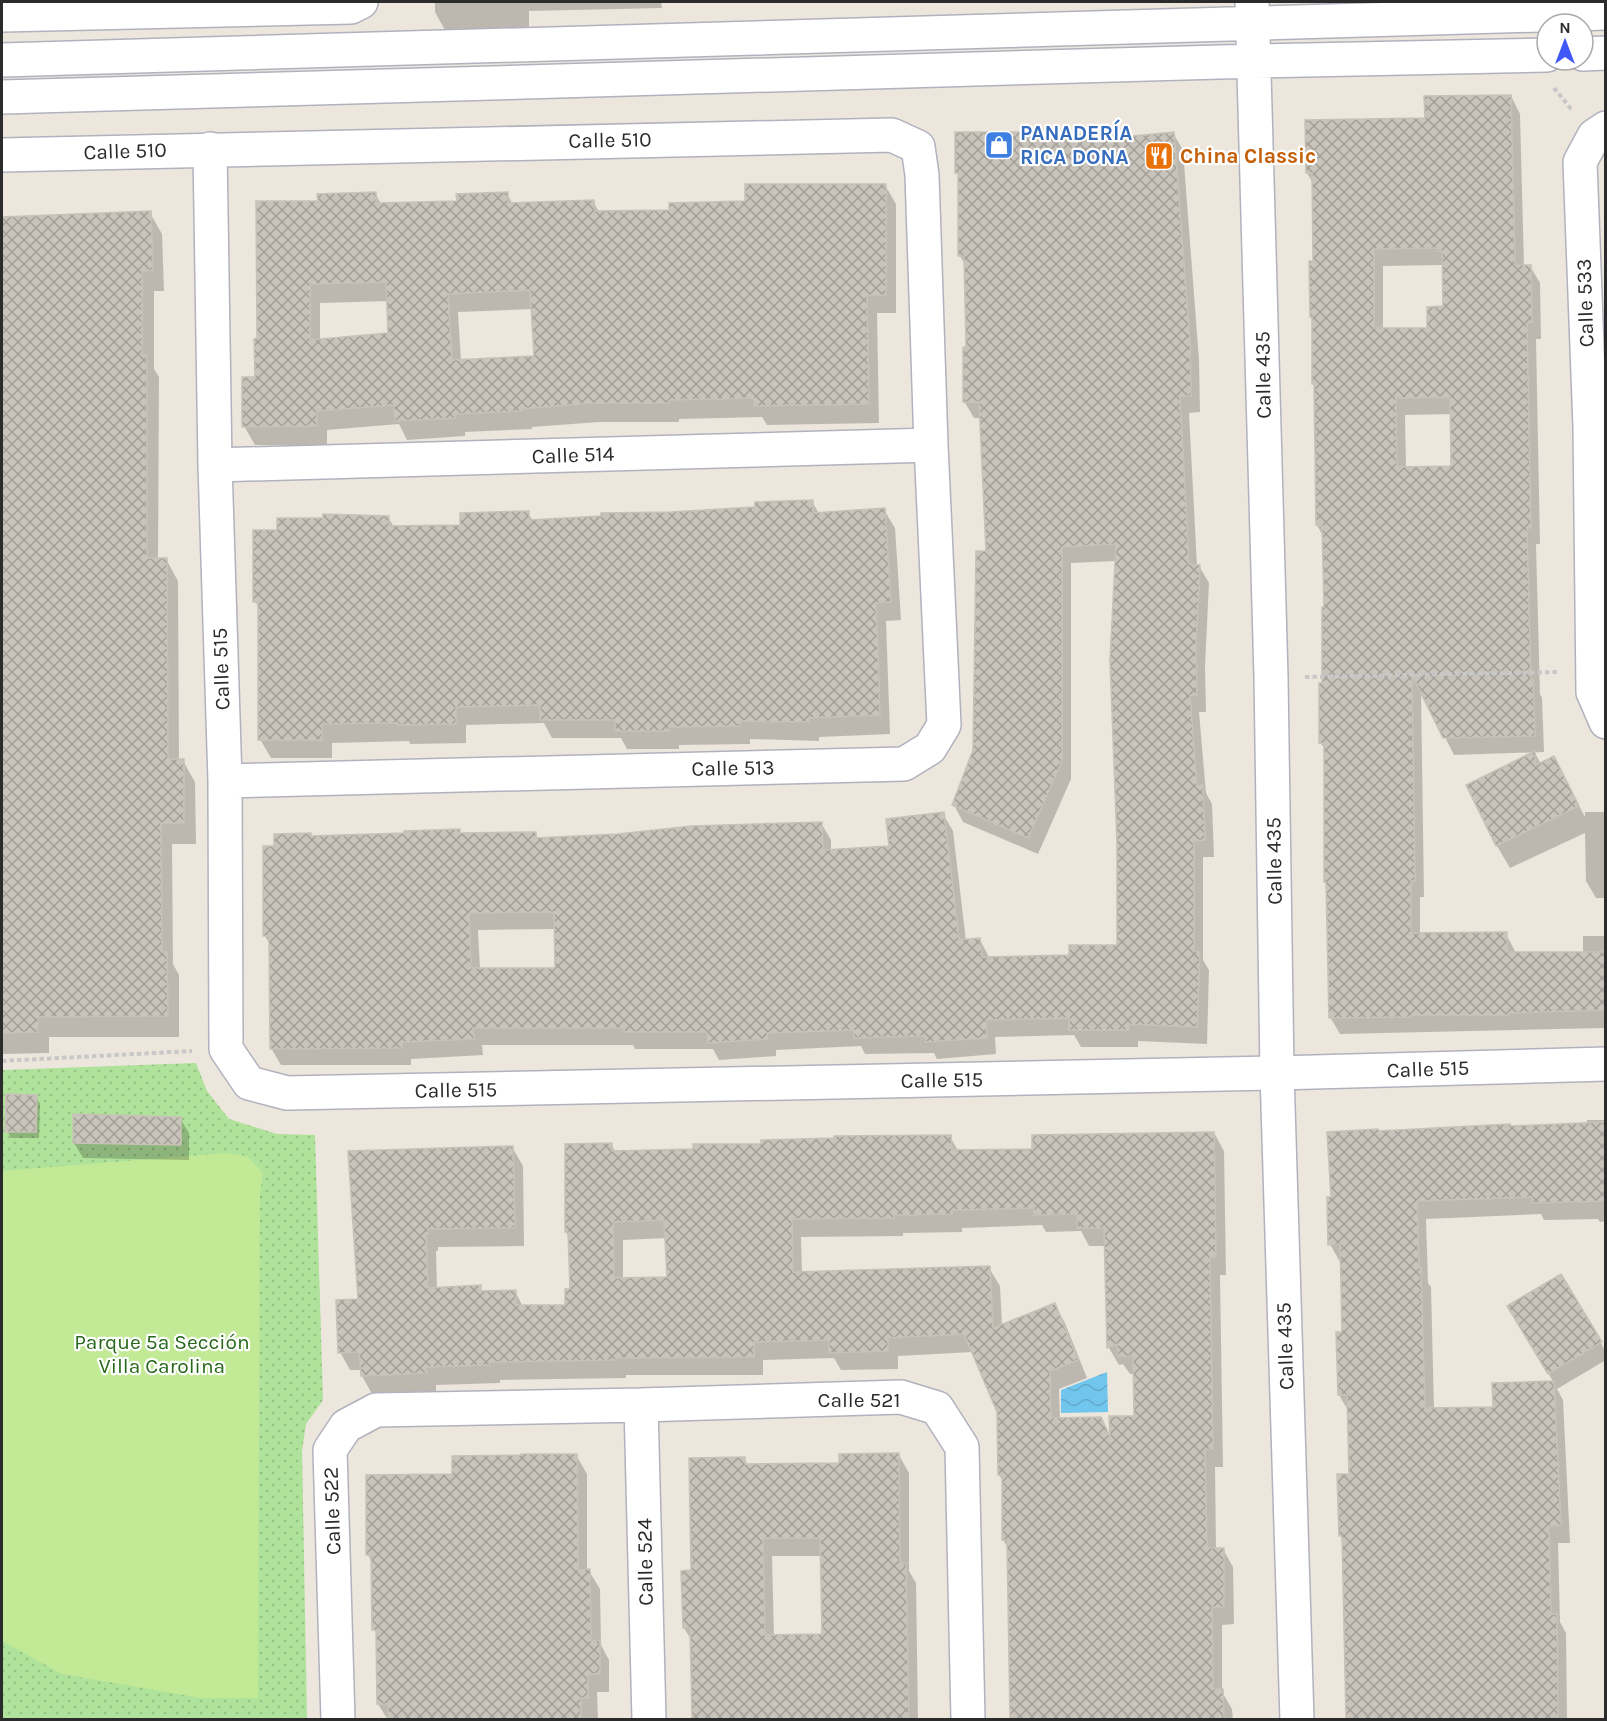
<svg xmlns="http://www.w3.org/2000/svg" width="1607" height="1721" viewBox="0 0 1607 1721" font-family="Karla,sans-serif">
	<defs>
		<pattern id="park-dots" width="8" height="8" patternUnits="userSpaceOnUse" patternTransform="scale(1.5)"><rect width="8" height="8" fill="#afe29a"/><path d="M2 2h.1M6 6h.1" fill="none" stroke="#97c285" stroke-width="1.8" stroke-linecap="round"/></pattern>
		<pattern id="water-waves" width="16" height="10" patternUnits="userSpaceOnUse" patternTransform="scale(1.5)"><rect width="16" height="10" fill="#71c6ed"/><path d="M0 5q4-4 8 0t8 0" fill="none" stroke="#62aacb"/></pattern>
		<pattern id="building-cross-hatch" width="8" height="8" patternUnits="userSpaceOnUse" patternTransform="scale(1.5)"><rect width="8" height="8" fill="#c8c4bb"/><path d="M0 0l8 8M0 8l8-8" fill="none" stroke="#a39f98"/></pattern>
	</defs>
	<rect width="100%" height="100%" fill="#ece6dd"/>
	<path fill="url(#park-dots)" d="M196 1063 207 1091 229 1119 277 1134 315 1135 323 1400 306 1424 302 1451 307 1719H2V1070Z"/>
	<path fill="#c2e996" d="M225 1153 247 1156 263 1173 260 1194 258 1698H201L62 1674 2 1641V1171Z"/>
	<path fill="url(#water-waves)" d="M1107 1372 1108 1412 1061 1413V1390Z"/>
	<path fill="#0003" fill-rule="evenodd" d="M435 2H661L662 8 529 11V31L446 32 435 12Z
		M1511 96 1520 114 1524 266H1530L1540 283 1541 339H1536L1540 544H1536L1540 694 1542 698 1544 752 1454 755 1421 690 1424 897H1420V935L1506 934 1516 953H1583V936H1606V1028L1340 1034 1330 1017 1328 886 1325 882 1326 751 1320 742 1325 609 1323 536 1317 525 1316 388 1314 384V322L1311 317 1315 262 1313 183 1307 173V122L1426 119ZM1444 265 1445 308 1429 329 1383 330V266ZM1452 414V467L1406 468 1405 415Z
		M1042 133 1046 139 1111 135 1114 139 1173 133 1183 150 1199 360 1200 412 1189 413 1197 566H1199L1209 583 1205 666 1206 712H1199L1206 793 1212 804 1214 857H1203V960L1209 970 1207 1044 1138 1041V1047H1081L1074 1035 995 1037 996 1054 937 1059 934 1053 865 1054 861 1046 776 1050V1056L719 1060 713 1049H635L633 1045H482L483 1055 411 1059V1065H281L271 1048V946L265 936 275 848 312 838 459 831 461 835 535 833 538 840 821 823 831 840V851L891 847 943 814 953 831 966 941 980 940 989 957H1071L1118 947 1116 561 1071 563V779L1038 854 963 822 954 805 974 750 987 552 981 418H974L964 401 968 348 966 266 960 256V178L957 172ZM556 929 557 969H480L478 930Z
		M885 185 896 204V313H877L879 423 767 425 762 417 679 419V422H599L532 427V429L465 432V436L407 440 399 424 327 430V445H255L244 426 257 378 258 340 319 202 375 193 381 204 458 202 507 193 513 205 593 202 600 213 671 211ZM389 301 390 335 320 341V303ZM533 309 536 357 461 361 458 312Z
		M150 213 162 234 164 291H154V369L159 377 158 560 166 559 178 581 179 761H183L195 782 196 844H172L173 964 179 975V1037H49V1053L2 1054V219Z
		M812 501 819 514 884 510 895 528 901 620 886 621 890 734 819 737V741L750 739V744L679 745V749H627L621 738H552L544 723 466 725V743L410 744 409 741 332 743V758H271L260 739V610L255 601 279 531 388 517 394 527H461L528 513 533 521 757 508Z
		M1535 753 1541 764 1554 758 1585 817V812H1606V898H1596L1586 881 1585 833 1510 868 1497 846Z
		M36 1096 40 1104 39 1138H11L7 1131Z
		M180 1118 189 1133V1160L83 1158 74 1143Z
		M1587 1120H1606V1221L1600 1222 1598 1219 1544 1220 1541 1214 1426 1219 1428 1283 1431 1287 1434 1409 1494 1408V1384L1554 1383 1509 1306 1561 1276 1606 1352V1360L1557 1389 1563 1400 1570 1543H1558L1560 1622 1566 1633 1567 1720H1347L1343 1541 1340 1535 1351 1475 1349 1412 1339 1395 1344 1333 1342 1262H1340L1330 1244 1333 1198 1379 1133 1587 1125Z
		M1214 1133 1224 1151 1226 1275H1220L1223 1467H1215L1216 1549H1223L1233 1567 1234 1624 1222 1625V1692L1232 1709 1233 1720H1012L1009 1550 1003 1540 1004 1483 999 1475 998 1411 973 1352 898 1356V1369L841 1370 834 1358 763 1360V1375H626V1378L500 1380V1383L436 1385V1391L372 1394 362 1376V1370H350L340 1352 359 1300 350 1153 512 1147 523 1166 524 1246 438 1247V1251H436L437 1289 480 1287 483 1292 515 1291 523 1307 566 1306 571 1290 569 1237 566 1232 611 1144 616 1153 950 1137 959 1152 1034 1150ZM1042 1225 1046 1232 1081 1231 1089 1246H1106L1109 1348 1119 1365 1123 1364 1130 1374H1135L1136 1417 1111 1437 1100 1418 1060 1419 1059 1389 1087 1378 1065 1323 1055 1305 1002 1326 1000 1286 989 1268 802 1273 801 1237 903 1236V1233L962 1232V1228ZM667 1238 669 1279 623 1280V1240Z
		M576 1455 587 1474V1571H589L600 1589 601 1645 609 1660V1692H597L598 1720H388L378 1704V1637L374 1629 373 1564 368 1555 454 1476Z
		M899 1455 909 1473V1571L916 1583 918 1720H694L692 1641 684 1628 683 1572H692L744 1459 748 1465 840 1464ZM772 1556H822L823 1635 774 1636Z"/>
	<path fill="url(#building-cross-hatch)" stroke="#c8c2b6" stroke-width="1.5" fill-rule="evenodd" d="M1511 95 1515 265H1531L1532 322 1527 323 1531 528H1527L1531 680 1533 679 1535 736 1443 738 1412 675 1415 881H1411V933L1507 932V952H1605V1010L1509 1013V1015H1411V1017L1329 1018 1326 882H1324V743H1319V683H1322V607H1324L1322 525H1316L1314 384H1312V317H1310L1309 261H1313L1312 173H1306L1305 120 1425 118 1424 96ZM1437 248V251H1442L1443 306 1427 307V328H1374V249ZM1450 397 1451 466 1397 467 1396 398Z
		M955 132H1043V137L1112 133V138L1174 132 1190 342 1191 396H1180L1189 564 1200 565 1196 647 1197 695H1190L1197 786 1203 785 1205 840 1194 841V951L1200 952 1197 1027 1129 1024V1030H1069V1018L986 1020 987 1038 926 1042 925 1036 854 1038V1030L767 1033 768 1039 708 1043 707 1032H624V1028H473L474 1039 402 1042V1048L270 1049 269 936H263V846H274V834L311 833V836L404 833V831L460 829V833L536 832V838L618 834 692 826 822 822 823 850 889 846 886 819 944 812 959 940 980 938 982 957 1069 955V945H1117V843L1110 660 1116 544 1062 547V761L1028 838 952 805 973 750 976 551H986L979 402H963V347H966L964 256H958V173H955ZM554 912 555 968H471L469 913Z
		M745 184H886V295H867L869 404 754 406V398L669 400V403H587L522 409V411L455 414V418L395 421 394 405 317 411V426L242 427V377H255L254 339 257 338 256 201H318L317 194 376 192V203L457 201 456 194 508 192V203L594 200 595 211 669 210V203L745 201ZM386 282 388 333 310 340V284ZM530 290 534 356 452 360 448 294Z
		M151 211 153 270 142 271V355H147V558H167L168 759H184V823H161L162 952H167L168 1016 38 1017V1032L2 1033V217Z
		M813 500V513L885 508 891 602 876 603 880 715 809 718V722L740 721V726L669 727V731H615V720H540V705L456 707V724L398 725V723L322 724V740H258V602H253V530H277V518H323V514L389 516V526L460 525V513L529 511V520L601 516V513L671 512 755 507V502Z
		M1535 751 1536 765 1554 756 1579 806 1496 846 1466 785Z
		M6 1094 37 1095 36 1132H5Z
		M73 1114 181 1117V1145L73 1143Z
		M1605 1122V1201L1532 1203V1197L1417 1201 1419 1268H1421L1425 1408 1493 1407 1492 1383 1554 1381 1561 1525 1549 1526 1551 1614H1557L1558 1719H1346L1342 1536H1339L1337 1474H1349L1347 1395H1338L1336 1332H1342L1340 1244 1328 1245 1327 1197H1331L1327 1132 1378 1129 1379 1131 1510 1124 1511 1126Z
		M1214 1132 1216 1257H1210L1213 1449 1205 1450 1207 1548H1224V1607H1212L1213 1689H1223L1224 1719H1010L1007 1540H1002V1475H998L997 1412 964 1334 888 1338V1351L829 1353V1340L754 1342V1357L616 1358V1360L490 1362V1365L426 1367 427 1373 361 1376 359 1352 338 1353 336 1300 358 1299 348 1151 513 1146 515 1228 428 1229V1234H426L428 1288 481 1285V1291L516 1290V1305H565V1289H570L568 1232H565V1144L612 1143V1151L693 1149V1144H761V1140L834 1138V1136L951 1135 952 1150 1032 1149V1135ZM1034 1208V1215L1077 1214V1228H1104L1107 1348 1117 1344 1118 1357 1133 1356 1134 1416H1109L1110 1437 1101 1417 1051 1418 1050 1371 1078 1360 1055 1303 993 1328 990 1266 793 1272 792 1219 894 1218V1215L952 1214V1210ZM664 1220 667 1277 614 1278 613 1222Z
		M1561 1274 1602 1342 1548 1374 1507 1306Z
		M899 1453 900 1563H906L909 1719H692L690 1628H683L681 1571 691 1570 689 1458 745 1457V1464L839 1463V1454ZM763 1538H820L822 1634 765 1635Z
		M521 1454H577L578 1570 590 1569 591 1641 600 1640V1674H588V1698H581V1719H388V1704H377L376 1630H372L371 1555H366V1475L452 1474V1456L521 1455Z"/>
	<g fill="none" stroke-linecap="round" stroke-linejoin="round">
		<g stroke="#b1b2be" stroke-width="36">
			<path id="street" d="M2 15 351 7 361 2
				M1606 128 1594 136 1580 162 1590 427 1593 692 1606 722
				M210 149 215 465 225 781 226 1049 249 1083 287 1093 1277 1073 1606 1064
				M2 155 892 135 918 147 922 175 931 445 944 725 930 748 904 764 225 781
				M215 465 931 445
				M641 1405 649 1720
				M338 1720 330 1450 346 1426 376 1410 641 1405 901 1397 937 1408 962 1447 968 1720"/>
		</g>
		<g stroke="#b1b2be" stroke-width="36">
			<path id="secondary" d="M1252 2 1271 677 1277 1073 1297 1720
				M1583 54 1606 53
				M2 60 1606 13
				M2 97 1255 61 1547 55"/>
		</g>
		<path stroke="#c8c8c8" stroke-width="4" stroke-dasharray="4.5 3" stroke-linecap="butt" d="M1554 88 1572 110
			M1305 677 1558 672
			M2 1061 192 1051"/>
		<use href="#street" stroke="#fff" stroke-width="33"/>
		<use href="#secondary" stroke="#fff" stroke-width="33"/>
	</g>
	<defs>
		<g id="shop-square" transform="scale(1.5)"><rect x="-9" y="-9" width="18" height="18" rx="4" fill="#3f7fe0" stroke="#fff"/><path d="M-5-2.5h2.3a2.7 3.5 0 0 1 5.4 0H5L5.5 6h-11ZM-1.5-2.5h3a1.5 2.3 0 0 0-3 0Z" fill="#fff"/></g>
		<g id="restaurant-square" transform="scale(1.5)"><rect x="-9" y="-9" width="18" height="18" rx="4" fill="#e8710a" stroke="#fff"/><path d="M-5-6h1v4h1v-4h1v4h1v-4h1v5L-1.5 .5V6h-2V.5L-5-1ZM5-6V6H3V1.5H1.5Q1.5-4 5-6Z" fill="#fff"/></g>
	</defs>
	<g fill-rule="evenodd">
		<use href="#shop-square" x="999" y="145"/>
		<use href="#restaurant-square" x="1159" y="156"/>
	</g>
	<g text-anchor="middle" stroke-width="4.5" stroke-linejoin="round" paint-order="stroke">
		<g font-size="21" font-weight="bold" fill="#366cbe" stroke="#fff" text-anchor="start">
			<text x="1020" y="140">PANADERÍA<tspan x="1020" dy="24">RICA DONA</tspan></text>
		</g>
		<g font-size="21" fill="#2b2b2b" stroke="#fff">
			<text transform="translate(610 140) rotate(-1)" y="7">Calle 510</text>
			<text transform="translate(125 151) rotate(-2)" y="7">Calle 510</text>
			<text transform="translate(1585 303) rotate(-92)" y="7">Calle 533</text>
			<text transform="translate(1263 375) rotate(-91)" y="7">Calle 435</text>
			<text transform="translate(573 455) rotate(-2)" y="7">Calle 514</text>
			<text transform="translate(221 669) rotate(-92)" y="7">Calle 515</text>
			<text transform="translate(733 768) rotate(-1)" y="7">Calle 513</text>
			<text transform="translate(1274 861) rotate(-91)" y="7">Calle 435</text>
			<text transform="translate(1428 1069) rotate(-2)" y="7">Calle 515</text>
			<text transform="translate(942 1080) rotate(-1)" y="7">Calle 515</text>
			<text transform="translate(456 1090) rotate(-1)" y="7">Calle 515</text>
			<text transform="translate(1285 1346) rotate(-92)" y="7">Calle 435</text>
			<text x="859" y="1407">Calle 521</text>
			<text transform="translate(332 1511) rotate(-92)" y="7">Calle 522</text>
			<text transform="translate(645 1562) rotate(-91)" y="7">Calle 524</text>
		</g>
		<g font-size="21" font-weight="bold" fill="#c56008" stroke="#fff" text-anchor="start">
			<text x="1180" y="163">China Classic</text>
		</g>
		<g font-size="21" fill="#27671b" stroke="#fff">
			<text x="162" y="1349">Parque 5ª Sección<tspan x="162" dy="24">Villa Carolina</tspan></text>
		</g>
	</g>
	<rect width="1607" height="1721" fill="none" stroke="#2b2b2b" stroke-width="6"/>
	<g transform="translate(1565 42)"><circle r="28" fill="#ffffff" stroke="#aaaaaa" stroke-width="1.5"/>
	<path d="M0-4.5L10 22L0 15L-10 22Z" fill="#3f58f7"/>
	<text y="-9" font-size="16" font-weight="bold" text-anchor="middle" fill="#2b2b2b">N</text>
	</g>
</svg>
